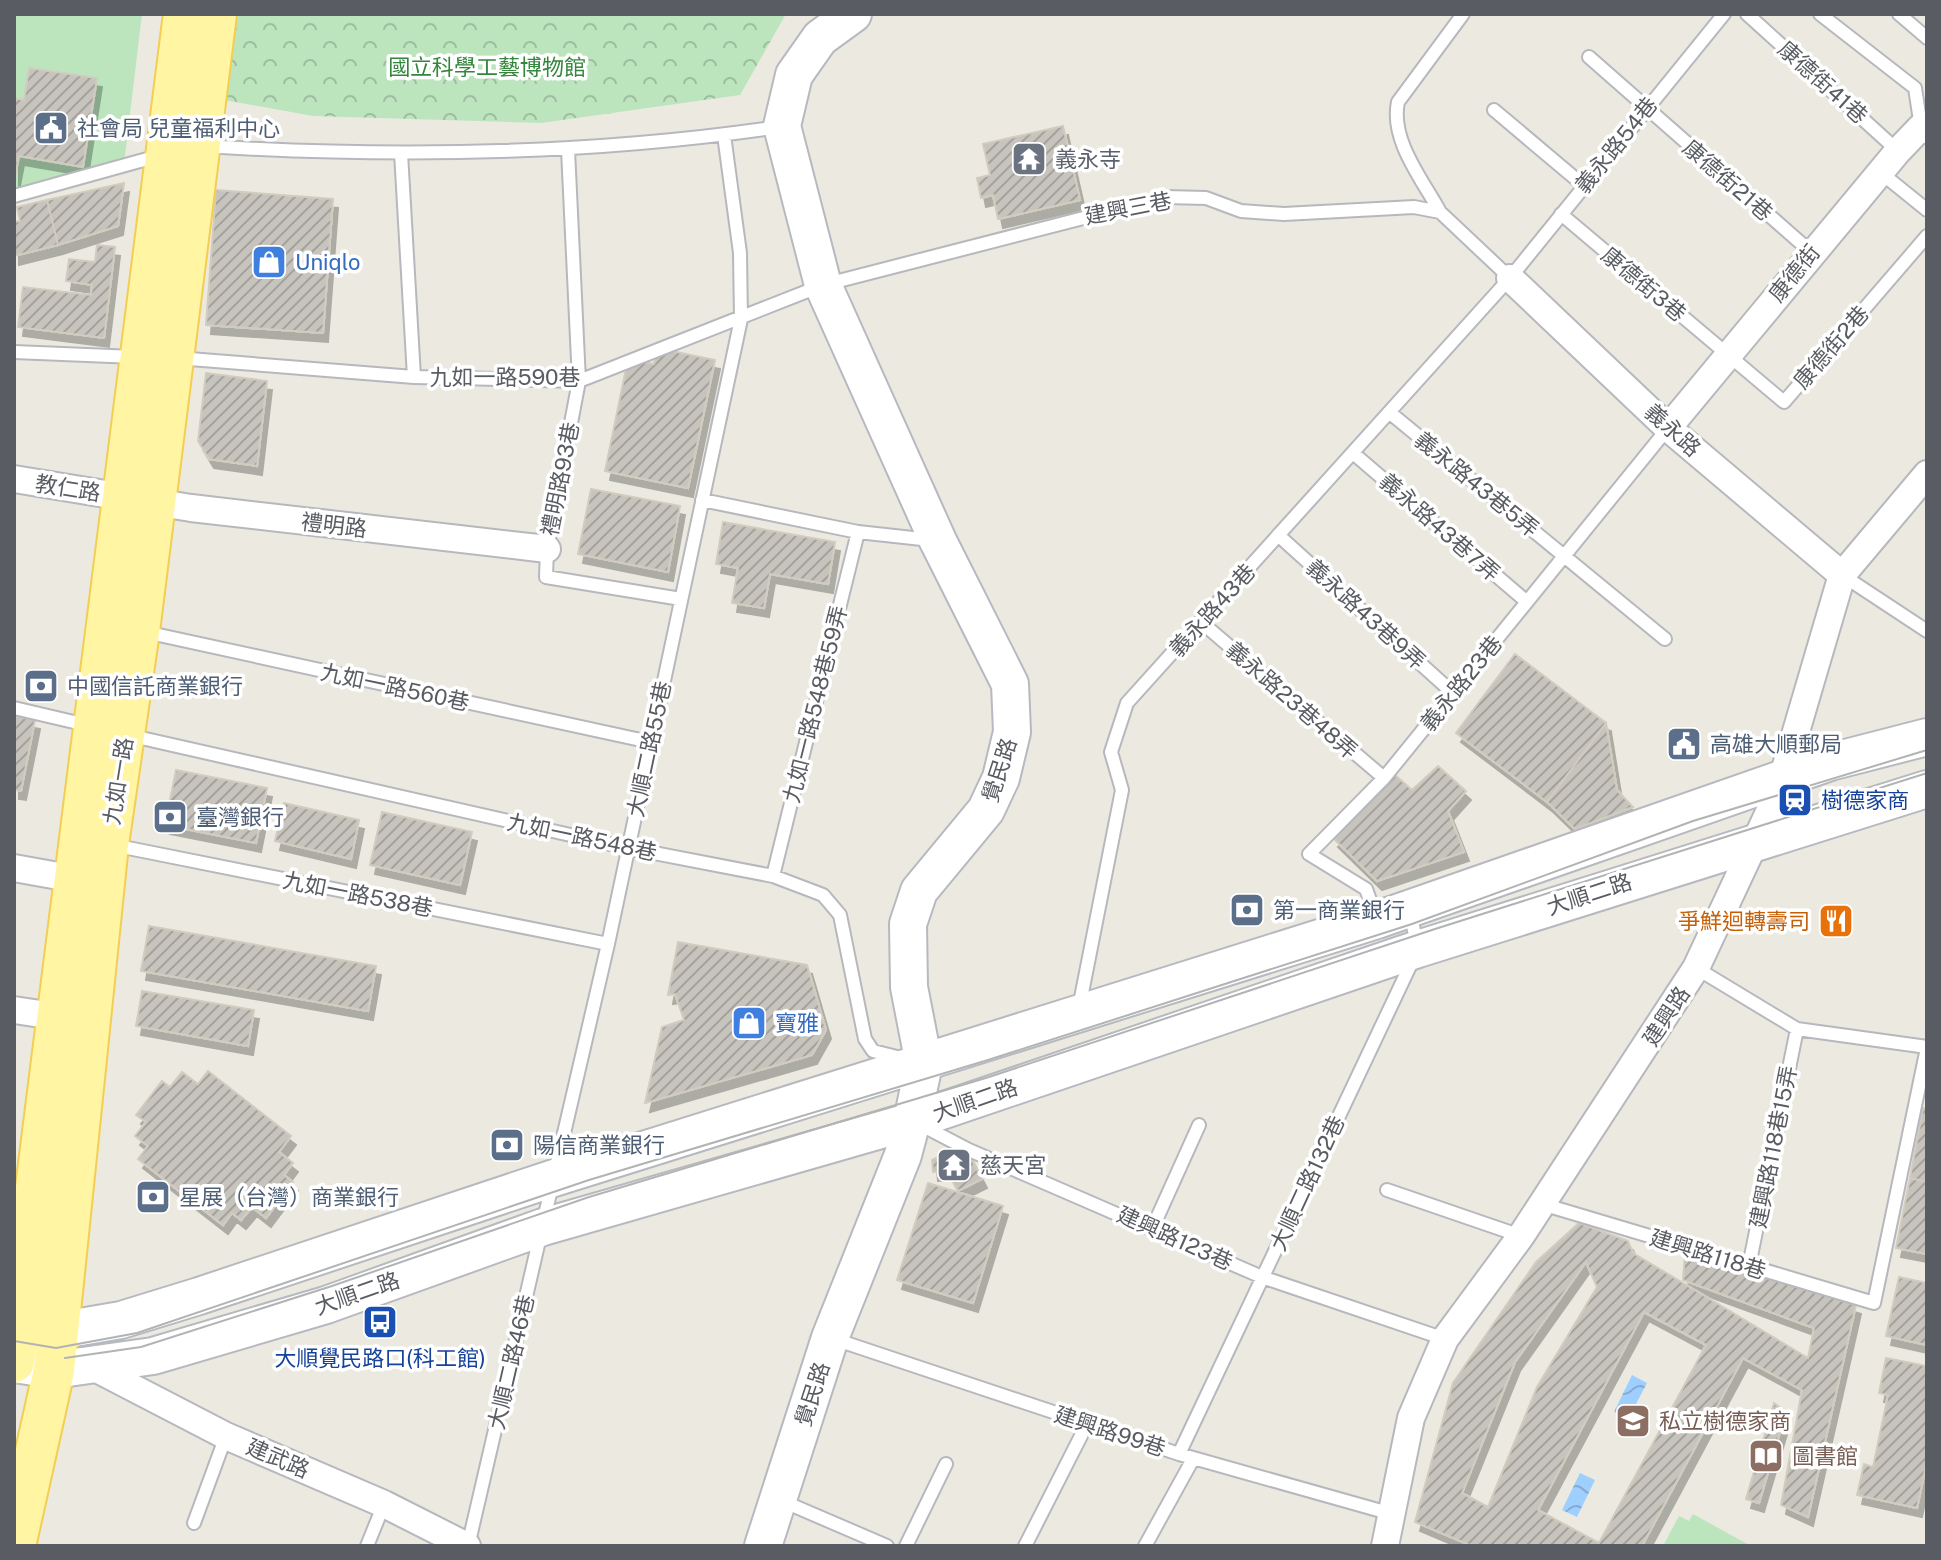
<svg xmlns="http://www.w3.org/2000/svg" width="1941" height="1560" viewBox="0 0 1941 1560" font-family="'Public Sans','Noto Sans TC',sans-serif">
	<defs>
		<pattern id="park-crowns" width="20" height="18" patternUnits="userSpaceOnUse" patternTransform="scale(2)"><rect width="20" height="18" fill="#bce5be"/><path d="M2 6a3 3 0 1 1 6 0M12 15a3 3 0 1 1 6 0" fill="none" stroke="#9cbd9e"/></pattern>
		<pattern id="water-waves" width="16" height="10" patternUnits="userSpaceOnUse" patternTransform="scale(2)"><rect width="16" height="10" fill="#9ecfff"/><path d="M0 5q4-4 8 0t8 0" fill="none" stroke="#84abd2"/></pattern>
		<pattern id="building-hatch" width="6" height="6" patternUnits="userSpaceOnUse" patternTransform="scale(2)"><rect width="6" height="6" fill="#c7c4bd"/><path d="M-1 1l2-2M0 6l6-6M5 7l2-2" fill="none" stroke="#a5a29d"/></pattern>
		<filter id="shadow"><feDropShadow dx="5" dy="9" stdDeviation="0" flood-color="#0004"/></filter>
	</defs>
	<rect width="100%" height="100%" fill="#eceae0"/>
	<path fill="#bce5be" d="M14 14H142L123 172 14 193Z
		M1693 1514 1751 1546H1663L1679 1516 1689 1521Z"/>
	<path fill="url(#park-crowns)" d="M194 14H786L740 95 541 123 313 116 191 94Z"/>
	<path fill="url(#water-waves)" d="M1632 1375 1647 1383 1628 1419 1614 1412Z
		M1580 1473 1595 1480 1577 1517 1562 1510Z"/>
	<path fill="url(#building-hatch)" stroke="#d1ccbf" stroke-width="2" fill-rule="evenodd" filter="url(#shadow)" d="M29 68 97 78 83 167 19 156 14 182V98L24 100Z
		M1063 126 1080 200 998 219 993 195 981 198 977 178 990 175 983 144Z
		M124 183 118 226 58 245 47 200Z
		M216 190 333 199 323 333 206 325Z
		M47 200 58 245 14 256V222L20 221 17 207Z
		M97 245 115 247 104 338 18 327 23 287 91 295 92 285 66 281 69 259 95 262Z
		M657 348 715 360 688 488 605 471 628 359 654 364Z
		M206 373 267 381 257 466 209 459 198 441Z
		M591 489 680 506 668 572 578 554Z
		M723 522 835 542 828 584 770 574 764 608 732 603 738 568 716 564Z
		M1515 654 1606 723 1547 802 1456 733Z
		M14 716 35 720 21 791 14 790Z
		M1606 723 1617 790 1633 807 1575 829 1547 802Z
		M1438 766 1466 791 1448 811 1464 852 1377 881 1333 838 1395 775 1412 790Z
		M176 770 267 788 256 843 165 825Z
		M284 803 359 820 351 859 275 841Z
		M382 812 472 832 460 885 370 865Z
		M149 926 376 966 368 1011 141 971Z
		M678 942 807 965 826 1030 812 1055 645 1103 662 1027 684 1020 675 994 668 995Z
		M142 991 254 1010 248 1046 136 1026Z
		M208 1071 291 1136 279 1152 293 1163 284 1175 293 1182 266 1218 252 1207 241 1220 232 1213 223 1225 138 1159 148 1146 135 1136 146 1122 136 1115 162 1081 170 1087 182 1072 198 1084Z
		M1923 1108 1927 1109V1182L1910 1178Z
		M967 1150 982 1179 958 1191 947 1171 933 1172 932 1160 949 1151 953 1157Z
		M1910 1178 1927 1182V1254L1896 1248Z
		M928 1183 1003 1206 973 1303 897 1280Z
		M1579 1223 1628 1241 1633 1253 1808 1358 1814 1328 1683 1280 1685 1253 1856 1305 1808 1517 1781 1505 1802 1390 1743 1358 1642 1546H1472L1415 1522 1453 1383 1536 1262ZM1586 1262 1597 1287 1537 1387 1488 1507 1462 1493 1515 1362ZM1644 1312 1706 1345 1599 1543 1538 1510Z
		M1899 1277 1927 1283V1345L1886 1336Z
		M1886 1358 1927 1366V1461L1917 1508 1857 1495 1864 1464 1873 1467 1888 1395 1879 1393Z
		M1774 1403 1786 1412 1759 1503 1746 1499Z"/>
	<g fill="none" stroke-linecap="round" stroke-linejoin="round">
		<g stroke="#b6b8bd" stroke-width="16">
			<path id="lane" d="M1747 14 1898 151
				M1820 14 1915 88 1921 127
				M1899 14 1927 38
				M1589 57 1811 252
				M1494 110 1583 185
				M203 146C396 158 588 155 779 127
				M568 150 579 381 547 549 546 577 681 599
				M401 153 414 377
				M1880 172 1927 210
				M14 196 158 156
				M1440 212C1422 179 1390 140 1398 102L1463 14
				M1561 214 1784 402 1927 236
				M14 352 135 357
				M177 358 414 377 579 381 823 285 1165 197 1206 198 1241 211 1284 214 1414 207 1440 212 1510 278
				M1389 412 1665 639
				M1353 453 1527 602
				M702 500 858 532 931 540
				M1278 535 1453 693
				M1842 575 1927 631
				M1201 622 1384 778
				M145 632 650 742
				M14 708 91 726
				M128 735 628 848 773 876 823 895 840 915 865 1039 873 1051 901 1058
				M113 845 608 944
				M773 876 858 532
				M1376 917 1366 889 1309 854 1384 778 1668 428
				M1696 968 1797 1029 1927 1047
				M1079 1008 1122 790 1111 752 1127 703 1510 278 1724 14
				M923 1126 969 1150 1262 1277 1445 1339
				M1387 1190 1521 1236
				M1542 1204 1874 1303 1927 1048
				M1153 1227 1199 1125
				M1749 1266 1797 1029
				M834 1339 1179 1454 1392 1514
				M1179 1454 1418 949 1410 912
				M780 1500 887 1546
				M194 1523 226 1436
				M367 1546 384 1504
				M468 1546 608 944 741 319 740 253 724 135
				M906 1546 946 1464
				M1025 1546 1087 1424
				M1145 1546 1193 1459"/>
		</g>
		<g stroke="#b6b8bd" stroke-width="30">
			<path id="street" d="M1510 278 1668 428 1842 575
				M1668 428 1898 151 1921 127 1927 130
				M14 479 191 508 547 549
				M14 868 75 879
				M14 1010 74 1019
				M91 1366 226 1436 384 1504 467 1546
				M1385 1546 1411 1418 1445 1339 1521 1236 1696 968 1778 793 1842 575 1927 474"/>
		</g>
		<g stroke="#b6b9c0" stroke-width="40">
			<path id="secondary" d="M31 1329 57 1331 121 1320 199 1296 554 1178 1377 920 1830 762 1927 737
				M14 1364 54 1370 153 1356 326 1305 543 1227 912 1121 1418 949 1927 789
				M763 1546 830 1338 903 1155 912 1121 924 1064 909 987 908 924 919 891 986 810 1001 778 1012 732 1010 684 938 541 823 285 782 126 794 75 820 38 853 14"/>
		</g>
		<g stroke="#f3ce53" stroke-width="44">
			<path id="primary" d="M14 1362 184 14
				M15 1546 54 1370 108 844 139 631 216 14"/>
		</g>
		<use href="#lane" stroke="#fff" stroke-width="12"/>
		<use href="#street" stroke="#fff" stroke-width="26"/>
		<use href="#secondary" stroke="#fff" stroke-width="36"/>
		<use href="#primary" stroke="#fff5a3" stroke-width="40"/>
		<path stroke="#b2b3b3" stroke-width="2" d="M14 1341 56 1348 137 1333 589 1180 988 1060 1412 924 1693 821 1927 750
			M65 1358 141 1347 332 1286 589 1197 989 1077 1435 929 1927 773"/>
	</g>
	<defs>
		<g id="civic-square" transform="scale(1.8)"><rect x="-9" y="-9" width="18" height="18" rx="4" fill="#5c6f8a" stroke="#fff"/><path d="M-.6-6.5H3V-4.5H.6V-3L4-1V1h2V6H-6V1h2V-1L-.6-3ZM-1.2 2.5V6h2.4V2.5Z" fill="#fff"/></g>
		<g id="temple-square" transform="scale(1.8)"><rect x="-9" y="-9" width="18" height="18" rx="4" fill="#6b7280" stroke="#fff"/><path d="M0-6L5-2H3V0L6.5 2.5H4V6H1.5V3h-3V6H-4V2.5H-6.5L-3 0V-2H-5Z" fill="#fff"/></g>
		<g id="shop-square" transform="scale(1.8)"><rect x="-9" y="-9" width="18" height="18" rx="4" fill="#3f7fe0" stroke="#fff"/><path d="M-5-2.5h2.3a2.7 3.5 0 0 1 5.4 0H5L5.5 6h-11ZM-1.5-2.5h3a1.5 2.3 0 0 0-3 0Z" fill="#fff"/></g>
		<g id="bank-square" transform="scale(1.8)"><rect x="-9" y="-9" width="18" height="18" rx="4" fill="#5c6f8a" stroke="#fff"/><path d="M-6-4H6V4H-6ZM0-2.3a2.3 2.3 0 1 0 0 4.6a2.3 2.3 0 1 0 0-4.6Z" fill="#fff"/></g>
		<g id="station-square" transform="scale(1.8)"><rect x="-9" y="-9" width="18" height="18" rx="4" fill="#1a4fb4" stroke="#fff"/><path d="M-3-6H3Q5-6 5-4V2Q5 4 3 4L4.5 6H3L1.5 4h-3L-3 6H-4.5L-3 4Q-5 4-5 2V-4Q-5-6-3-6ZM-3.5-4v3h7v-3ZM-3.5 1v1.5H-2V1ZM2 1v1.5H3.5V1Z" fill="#fff"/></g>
		<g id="restaurant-square" transform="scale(1.8)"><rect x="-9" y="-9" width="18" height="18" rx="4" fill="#e8710a" stroke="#fff"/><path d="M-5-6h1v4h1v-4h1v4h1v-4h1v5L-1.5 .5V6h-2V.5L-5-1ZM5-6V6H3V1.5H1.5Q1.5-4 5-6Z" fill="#fff"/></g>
		<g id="bus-square" transform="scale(1.8)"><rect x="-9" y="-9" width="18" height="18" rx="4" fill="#1a4fb4" stroke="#fff"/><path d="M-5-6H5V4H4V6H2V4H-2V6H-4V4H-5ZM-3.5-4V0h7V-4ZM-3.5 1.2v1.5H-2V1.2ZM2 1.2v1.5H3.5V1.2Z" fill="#fff"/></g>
		<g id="school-square" transform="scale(1.8)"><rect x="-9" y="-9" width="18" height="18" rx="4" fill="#8d6e63" stroke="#fff"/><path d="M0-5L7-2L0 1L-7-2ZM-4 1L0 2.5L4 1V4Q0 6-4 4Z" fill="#fff"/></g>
		<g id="library-square" transform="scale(1.8)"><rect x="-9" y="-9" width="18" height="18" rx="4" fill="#8d6e63" stroke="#fff"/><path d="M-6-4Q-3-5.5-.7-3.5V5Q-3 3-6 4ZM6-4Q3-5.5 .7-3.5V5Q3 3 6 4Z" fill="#fff"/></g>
	</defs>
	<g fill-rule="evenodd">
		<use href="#civic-square" x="51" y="128"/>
		<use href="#temple-square" x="1029" y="159"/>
		<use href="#shop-square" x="269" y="262"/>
		<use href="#bank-square" x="41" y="686"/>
		<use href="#civic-square" x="1684" y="744"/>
		<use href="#station-square" x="1795" y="800"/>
		<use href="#bank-square" x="170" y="817"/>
		<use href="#bank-square" x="1247" y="910"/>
		<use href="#restaurant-square" x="1836" y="921"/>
		<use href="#shop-square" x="749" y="1023"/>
		<use href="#bank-square" x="507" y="1145"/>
		<use href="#temple-square" x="954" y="1165"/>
		<use href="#bank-square" x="153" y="1197"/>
		<use href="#bus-square" x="380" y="1322"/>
		<use href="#school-square" x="1633" y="1421"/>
		<use href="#library-square" x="1766" y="1456"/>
	</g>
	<g text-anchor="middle" stroke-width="7" stroke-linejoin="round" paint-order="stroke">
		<g font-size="22" fill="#34863c" stroke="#fff">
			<text x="487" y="75">國立科學工藝博物館</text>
		</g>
		<g font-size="22" fill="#595c62" stroke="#fff">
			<text transform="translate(1823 82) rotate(42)" y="8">康德街41巷</text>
			<text transform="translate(1616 145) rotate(-51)" y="8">義永路54巷</text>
			<text transform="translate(1728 180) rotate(41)" y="8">康德街21巷</text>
			<text transform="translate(1128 208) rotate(-11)" y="8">建興三巷</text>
			<text transform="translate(1794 273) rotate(-51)" y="8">康德街</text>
			<text transform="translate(1644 284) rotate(40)" y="8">康德街3巷</text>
			<text transform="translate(1831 347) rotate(-49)" y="8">康德街2巷</text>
			<text x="505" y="385">九如一路590巷</text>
			<text transform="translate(1673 430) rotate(42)" y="8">義永路</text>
			<text transform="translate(560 479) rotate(-79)" y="8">禮明路93巷</text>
			<text transform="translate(1477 484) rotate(39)" y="8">義永路43巷5弄</text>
			<text transform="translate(68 488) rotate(9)" y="8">教仁路</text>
			<text transform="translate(334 525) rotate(7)" y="8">禮明路</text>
			<text transform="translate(1440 527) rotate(41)" y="8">義永路43巷7弄</text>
			<text transform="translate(1212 610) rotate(-48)" y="8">義永路43巷</text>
			<text transform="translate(1366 614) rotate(42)" y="8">義永路43巷9弄</text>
			<text transform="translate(1461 683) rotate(-51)" y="8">義永路23巷</text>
			<text transform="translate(395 687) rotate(12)" y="8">九如一路560巷</text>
			<text transform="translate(1292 700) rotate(41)" y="8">義永路23巷48弄</text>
			<text transform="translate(815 704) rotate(-76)" y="8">九如一路548巷59弄</text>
			<text transform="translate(649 749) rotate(-78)" y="8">大順二路55巷</text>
			<text transform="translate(999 770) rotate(-72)" y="8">覺民路</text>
			<text transform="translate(118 781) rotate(-81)" y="8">九如一路</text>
			<text transform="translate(582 837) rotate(12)" y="8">九如一路548巷</text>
			<text transform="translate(358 894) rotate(11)" y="8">九如一路538巷</text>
			<text transform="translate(1589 894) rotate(-18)" y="8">大順二路</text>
			<text transform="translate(1666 1016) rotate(-57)" y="8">建興路</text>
			<text transform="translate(975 1100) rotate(-19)" y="8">大順二路</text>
			<text transform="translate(1773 1147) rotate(-79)" y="8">建興路118巷15弄</text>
			<text transform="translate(1307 1183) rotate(-65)" y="8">大順二路132巷</text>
			<text transform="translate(1175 1238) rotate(24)" y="8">建興路123巷</text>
			<text transform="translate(1708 1254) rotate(17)" y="8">建興路118巷</text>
			<text transform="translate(357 1293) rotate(-19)" y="8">大順二路</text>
			<text transform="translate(511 1362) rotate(-77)" y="8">大順二路46巷</text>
			<text transform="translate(812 1394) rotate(-72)" y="8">覺民路</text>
			<text transform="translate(1110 1431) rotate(18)" y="8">建興路99巷</text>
			<text transform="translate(278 1458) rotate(23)" y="8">建武路</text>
		</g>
		<g font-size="22" fill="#4e5e75" stroke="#fff" text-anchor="start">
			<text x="77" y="136">社會局 兒童福利中心</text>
			<text x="67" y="694">中國信託商業銀行</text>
			<text x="1710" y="752">高雄大順郵局</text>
			<text x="196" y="825">臺灣銀行</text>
			<text x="1273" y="918">第一商業銀行</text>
			<text x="533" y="1153">陽信商業銀行</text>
			<text x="179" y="1205">星展（台灣）商業銀行</text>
		</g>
		<g font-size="22" fill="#5b616d" stroke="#fff" text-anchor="start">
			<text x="1055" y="167">義永寺</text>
			<text x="980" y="1173">慈天宮</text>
		</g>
		<g font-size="22" fill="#366cbe" stroke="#fff" text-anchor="start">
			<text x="295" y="270">Uniqlo</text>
			<text x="775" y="1031">寶雅</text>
		</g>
		<g font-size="22" fill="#164399" stroke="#fff" text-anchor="start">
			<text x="1821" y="808">樹德家商</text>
			<text x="380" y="1366" text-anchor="middle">大順覺民路口(科工館)</text>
		</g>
		<g font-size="22" fill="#c56008" stroke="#fff" text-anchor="end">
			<text x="1810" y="929">爭鮮迴轉壽司</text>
		</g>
		<g font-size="22" fill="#785e54" stroke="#fff" text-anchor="start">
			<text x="1659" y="1429">私立樹德家商</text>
			<text x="1792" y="1464">圖書館</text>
		</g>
	</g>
	<rect width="1941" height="1560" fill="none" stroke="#595c62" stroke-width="32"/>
</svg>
